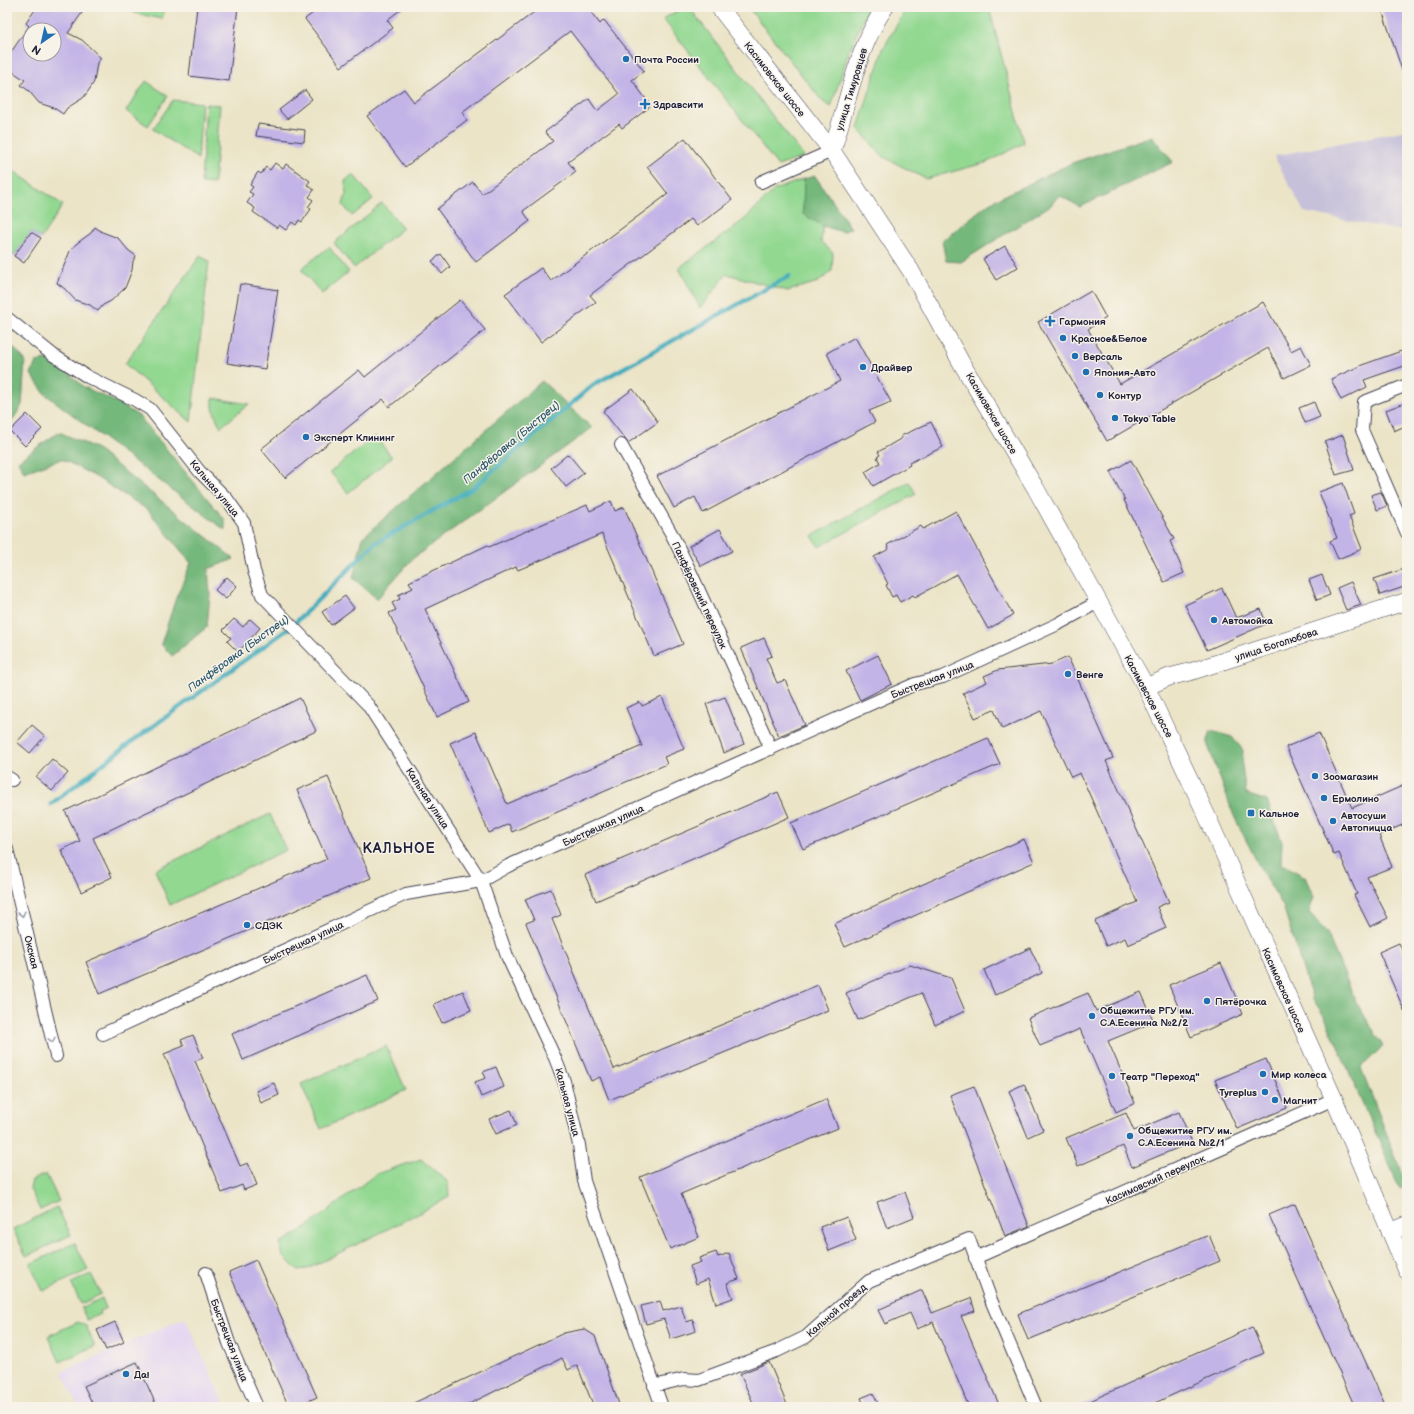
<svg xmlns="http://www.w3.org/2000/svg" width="1414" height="1414" viewBox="0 0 1414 1414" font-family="'Balsamiq Sans',sans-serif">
	<rect width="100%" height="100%" fill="#f7f3e8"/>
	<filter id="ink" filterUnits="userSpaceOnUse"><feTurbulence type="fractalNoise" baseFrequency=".025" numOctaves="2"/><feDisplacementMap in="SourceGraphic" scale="8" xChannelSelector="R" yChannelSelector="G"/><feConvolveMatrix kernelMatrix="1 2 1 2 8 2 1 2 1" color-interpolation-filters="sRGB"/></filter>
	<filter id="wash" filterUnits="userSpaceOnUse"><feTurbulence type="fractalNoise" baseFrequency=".012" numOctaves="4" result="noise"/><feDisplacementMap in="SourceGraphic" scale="16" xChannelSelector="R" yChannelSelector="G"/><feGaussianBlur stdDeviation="0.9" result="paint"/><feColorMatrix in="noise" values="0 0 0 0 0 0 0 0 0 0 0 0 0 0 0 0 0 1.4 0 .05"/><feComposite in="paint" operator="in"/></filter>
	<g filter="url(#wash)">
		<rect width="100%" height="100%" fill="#ebe4c7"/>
		<path fill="#e3d3f3" d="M185 1318 226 1407H78L62 1372Z"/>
		<path fill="#c6c0da" d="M1407 130V232L1304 212 1274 156Z"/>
		<path fill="#92d891" stroke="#5a7d66" d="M135 7H164L162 19 134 13Z
			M684 7H689L804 157 778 166 663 19Z
			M748 7H869L849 51 831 107 822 101Z
			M907 7H989L1024 143 988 162 926 179 882 156 858 128 883 49Z
			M146 81 168 96 148 126 126 111Z
			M173 100 202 103 198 159 153 129Z
			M206 104 220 105 214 184 201 183Z
			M12 170 63 205 41 238 31 232 14 256 7 251V178Z
			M353 174 373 199 352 216 343 205 346 194 345 181Z
			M804 179 803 213 823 226 821 241 833 253 832 271 818 282 788 291 727 274 700 308 679 268 745 219 774 190Z
			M382 203 403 228 354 268 334 243Z
			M329 247 349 272 322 294 301 269Z
			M200 256 209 261 191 422 125 364Z
			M213 398 249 404 221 427C215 417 212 410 213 398Z
			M375 436 392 457 348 493 330 472Z
			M909 482 916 494 819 547 812 536Z
			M270 814 286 850 170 905 155 870Z
			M386 1046 406 1090 321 1129 301 1084Z
			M421 1159 448 1182 449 1196 418 1214 307 1269 297 1270 283 1256 280 1244 308 1226 376 1174Z
			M46 1174 59 1201 40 1210 30 1189 32 1180Z
			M57 1207 71 1235 26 1256 13 1229Z
			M75 1243 88 1270 43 1291 30 1264Z
			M91 1274 101 1294 81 1304 71 1283Z
			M102 1298 106 1308 99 1311 100 1314 87 1320 81 1308Z
			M78 1322 86 1326 95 1346 60 1362 48 1336Z"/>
		<path fill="#75b87b" stroke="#4c6d5b" d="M1152 136 1173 162 1080 207 1059 195 1051 205 961 262 946 261 942 241 989 203 1072 163Z
			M815 176 851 228 843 232 823 226 803 214 804 179Z
			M7 341 25 360 22 405 7 429V394L11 386 7 381Z
			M47 360 65 370 84 387 118 403 139 416 225 520V530L45 394 31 374 36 362Z
			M542 381 592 428 412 559 377 599 353 578 363 537Z
			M59 432 95 448 234 559 208 569 210 594 207 627 172 656 161 644 176 598 191 563 148 510 96 477 62 459 24 472 18 461Z
			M1211 731 1232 737 1243 750 1242 766 1246 794 1267 801 1282 842 1281 863 1305 877 1314 897 1309 912 1327 933 1356 1002 1383 1046 1361 1068 1406 1184 1400 1189 1325 1017 1312 998 1283 906 1259 866 1234 816 1207 743Z"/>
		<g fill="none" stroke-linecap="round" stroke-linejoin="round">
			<path stroke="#3facbd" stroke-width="4.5" d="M51 804 134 740 292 626 374 544 473 488 593 385 789 276"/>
		</g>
		<g id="blocks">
			<path fill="#c2b4e7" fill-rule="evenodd" d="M37 7H86L68 33 82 40 101 58 97 63 94 82 89 90 83 98 67 108 63 114 54 108 39 103 29 91 21 85 25 80 7 68V58L29 26 26 23ZM30 30H54V54H30Z
				M197 7H238L229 81 189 76Z
				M321 7H404L387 20 393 28 341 67 305 19Z
				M541 7H587L600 24 604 20 644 71 632 80 651 106 622 128 619 124 568 162 576 172 523 211 530 221 476 262 437 209 473 182 482 194 553 141 545 132 589 99 597 111 619 94 570 31 462 112 467 120 405 167 367 116 404 89 414 102Z
				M1381 7H1407V78L1405 79Z
				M305 90 312 99 287 119 279 110Z
				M258 124 305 130 304 142 256 136Z
				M685 138 732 200 697 226 691 219 590 295 596 302 541 342 505 294 541 268 551 281 668 194 647 167Z
				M275 163 283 169 286 164 310 181 307 185 314 190 309 197 313 200 308 207 311 209 302 222 299 220 296 225 292 222 286 230 279 225 277 228 253 212 255 208 247 203 253 194 249 192 253 187 250 185 258 172 261 174 266 167 270 170Z
				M95 227 102 232 118 238 128 250 136 256 133 261 132 270 125 288 111 301 103 305 98 311 90 305 75 300 65 289 57 283 70 251 76 244 91 233Z
				M31 232 41 238 24 263 14 256Z
				M1005 246 1018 267 996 280 983 259Z
				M441 254 450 267 442 274 432 261Z
				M240 284 278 290 265 369 227 363Z
				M1091 291 1106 318 1088 329 1120 384 1263 302 1291 351 1301 346 1311 365 1284 378 1268 348 1107 441 1038 322Z
				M460 300 485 330 389 407 383 399 285 478 261 449 359 370 365 377Z
				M855 337 891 402 869 411 875 422 703 513 695 497 674 508 657 476 840 381 827 353Z
				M1407 349V365L1364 380 1367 387 1341 400 1331 379 1362 365Z
				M633 389 658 422 628 443 603 411Z
				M1314 402 1320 417 1305 423 1299 408Z
				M1407 402V425L1394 431 1386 410Z
				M27 414 42 429 25 446 10 431Z
				M931 422 943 447 909 463 910 465 873 486 865 472 880 463 877 457 880 455 878 452 902 438 901 436Z
				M1343 435 1354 470 1336 475 1325 442Z
				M568 454 584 473 566 487 551 468Z
				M1131 460 1174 539 1170 541 1184 573 1164 582 1124 500H1125L1110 472Z
				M1343 483 1354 514 1349 516 1362 549 1338 559 1330 541 1337 538 1319 492Z
				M1381 492 1387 506 1377 510 1371 495Z
				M611 501 615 511 624 507 683 644 654 656 602 534 518 570 516 567 425 609 469 702 437 717 389 613 396 610 392 603 400 599 398 595 413 588 409 582 488 545 489 547 587 505 590 511Z
				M956 511 1013 615 988 629 957 574 915 597 913 595 900 602 896 595 892 597 886 585 888 584 874 557 889 549 887 545 921 526 923 529Z
				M720 529 732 551 701 566 689 546Z
				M1407 568V586L1380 595 1374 579Z
				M1322 575 1330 595 1317 600 1309 580Z
				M227 577 237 586 226 599 215 590Z
				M1351 582 1361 605 1346 610 1337 588Z
				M1222 588 1236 618 1261 609 1266 624 1207 650 1185 605Z
				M345 596 354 608 331 625 322 612Z
				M234 619 243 627 250 619 260 628 238 652 227 641 231 638 223 630Z
				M764 638 772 656 766 658 777 683 785 680 805 725 779 736 741 648Z
				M878 655 892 684 860 700 846 671Z
				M1068 657 1113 758 1106 761 1169 902 1157 907 1166 928 1128 945 1125 938 1106 946 1095 921 1137 902 1080 773 1071 777 1041 711 1002 729 994 710 975 718 963 693 987 682 984 676 998 670 1052 664Z
				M662 697 684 749 664 757 667 764 512 832 509 824 489 833 450 743 476 732 507 804 642 746 626 708 640 702 642 706Z
				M725 697 744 744 724 753 706 704Z
				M300 698 316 731 93 838 112 877 81 892 61 850 80 841 65 811Z
				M32 725 45 736 30 753 17 742Z
				M1319 733 1352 808 1407 784V823L1379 835 1392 867 1367 877 1388 918 1370 927 1354 895 1357 894 1339 853 1334 855 1286 747Z
				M988 738 1000 764 803 849 791 823Z
				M52 759 68 773 52 791 36 777Z
				M328 777 371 878 99 994 86 962 327 859 297 790Z
				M778 792 789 817 596 901 585 875Z
				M1024 839 1034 862 845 947 834 924Z
				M551 889 561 915 552 919 614 1069 818 985 828 1010 609 1100 600 1077 591 1081 526 923 534 920 525 899Z
				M1399 943 1407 961V1017L1379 952Z
				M1030 948 1042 973 995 995 984 970Z
				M1221 963 1243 1014 1191 1037 1169 985Z
				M910 965 951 978 965 1011 935 1025 921 993 858 1020 846 993Z
				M367 975 378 1001 243 1060 232 1034Z
				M463 991 471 1010 442 1023 434 1004Z
				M1141 992 1154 1022 1108 1041 1135 1103 1116 1112 1080 1029 1040 1046 1028 1018 1088 993 1096 1011Z
				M193 1035 203 1058 195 1061 240 1166 248 1163 257 1185 244 1190 242 1185 222 1193 164 1054 184 1046 181 1040Z
				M1266 1059 1287 1108 1237 1129 1215 1080Z
				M496 1067 504 1087 481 1097 475 1082 486 1078 483 1072Z
				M274 1083 279 1095 261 1103 256 1091Z
				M1024 1084 1043 1130 1028 1137 1009 1091Z
				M974 1086 1029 1226 1005 1236 950 1095Z
				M826 1099 838 1128 681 1194 699 1237 670 1249 640 1177Z
				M511 1110 517 1125 496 1134 489 1119Z
				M1179 1112 1192 1142 1132 1167 1123 1146 1078 1166 1066 1138 1126 1113 1134 1131Z
				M905 1192 914 1217 887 1228 877 1202Z
				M1295 1204 1307 1232 1386 1407H1355L1269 1215Z
				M847 1217 856 1240 829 1251 820 1227Z
				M1209 1235 1220 1261 1028 1340 1018 1314Z
				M716 1252 718 1257 729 1253 739 1279 727 1283 733 1298 716 1304 708 1279 696 1284 690 1266 701 1262 699 1258Z
				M256 1260 317 1397 295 1407H289L229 1272Z
				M922 1290 932 1313 971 1298 975 1311 961 1316 1000 1407H969L933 1322 917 1329 910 1313 885 1324 878 1310Z
				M660 1301 663 1311 681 1306 686 1322 693 1320 696 1331 671 1339 664 1319 646 1324 641 1306Z
				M115 1322 124 1342 106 1350 97 1330Z
				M1252 1327 1264 1353 1146 1407H1077Z
				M584 1329 595 1336 620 1407H594L577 1365 568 1370 562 1358 463 1407H405L564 1333Z
				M137 1362 157 1407H94L84 1386Z
				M769 1362 788 1407H755L740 1374Z
				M873 1393 880 1407H865L861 1398Z"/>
		</g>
	</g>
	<g filter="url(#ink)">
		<use href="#blocks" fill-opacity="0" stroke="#403f50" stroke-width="1"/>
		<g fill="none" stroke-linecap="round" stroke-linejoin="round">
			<g stroke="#403f50" stroke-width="14">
				<path id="street" d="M761 182 832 151
					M7 318 53 355 88 377 135 400 150 409 200 472 227 499 244 523 254 571 262 595 368 705 481 881 507 956 555 1058 564 1081 579 1145 584 1181 662 1407
					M1407 385 1364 402 1362 430 1407 533
					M621 445 671 533 691 573 771 749
					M7 777 12 780
					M7 849 56 1056
					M103 1034 406 894 481 881 508 866 915 684 943 677 1058 624 1098 602
					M975 1258 1334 1099
					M206 1273 229 1343 257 1407
					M654 1386 684 1379 699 1380 777 1351 806 1337 869 1281 969 1239 991 1300 1036 1407"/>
			</g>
			<g stroke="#403f50" stroke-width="18">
				<path id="secondary" d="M719 7 832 151 911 271 962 364 1036 489 1146 687 1206 814 1334 1099 1407 1271
					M832 151C848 103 856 50 885 7
					M1146 687 1169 677 1193 671 1407 601
					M1390 1232 1407 1225"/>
			</g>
			<use href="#street" stroke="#fff" stroke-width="12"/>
			<use href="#secondary" stroke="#fff" stroke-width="17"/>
		</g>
		<defs><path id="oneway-chevron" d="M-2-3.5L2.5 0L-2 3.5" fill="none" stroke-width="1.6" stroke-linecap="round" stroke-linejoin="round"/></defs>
		<g stroke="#9c9ca7">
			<use href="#oneway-chevron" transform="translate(22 914) rotate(77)"/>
			<use href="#oneway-chevron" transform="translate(52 1040) rotate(77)"/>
		</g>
	</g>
	<g fill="#1f6fb2" stroke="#f7f3e8" stroke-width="1.5">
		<circle cx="626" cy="59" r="4"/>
		<path d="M643 98h4v4h4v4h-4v4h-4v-4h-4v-4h4z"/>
		<path d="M1048 315h4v4h4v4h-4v4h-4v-4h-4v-4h4z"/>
		<circle cx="1063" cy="338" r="4"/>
		<circle cx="1075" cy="356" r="4"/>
		<circle cx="863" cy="367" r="4"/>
		<circle cx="1086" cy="372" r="4"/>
		<circle cx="1100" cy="395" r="4"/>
		<circle cx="1115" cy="418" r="4"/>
		<circle cx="306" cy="437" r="4"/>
		<circle cx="1214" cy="620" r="4"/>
		<circle cx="1068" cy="674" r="4"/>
		<circle cx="1315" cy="776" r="4"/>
		<circle cx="1324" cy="798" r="4"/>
		<rect x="1247" y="809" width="8" height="8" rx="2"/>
		<circle cx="1333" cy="821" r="4"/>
		<circle cx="247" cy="925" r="4"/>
		<circle cx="1207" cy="1001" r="4"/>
		<circle cx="1092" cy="1016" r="4"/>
		<circle cx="1263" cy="1074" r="4"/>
		<circle cx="1112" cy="1076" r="4"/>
		<circle cx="1265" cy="1092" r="4"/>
		<circle cx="1275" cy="1100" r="4"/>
		<circle cx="1130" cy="1136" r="4"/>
		<circle cx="126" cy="1374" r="4"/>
	</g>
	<g text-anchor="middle" stroke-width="3" stroke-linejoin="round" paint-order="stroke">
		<g font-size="10" font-weight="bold" fill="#22223b" stroke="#f7f3e8" text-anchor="start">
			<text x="634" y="63">Почта России</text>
			<text x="653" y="108">Здравсити</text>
			<text x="1059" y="325">Гармония</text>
			<text x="1071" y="342">Красное&amp;Белое</text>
			<text x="1083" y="360">Версаль</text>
			<text x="871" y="371">Драйвер</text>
			<text x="1094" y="376">Япония-Авто</text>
			<text x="1108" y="399">Контур</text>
			<text x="1123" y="422">Tokyo Table</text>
			<text x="314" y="441">Эксперт Клининг</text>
			<text x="1222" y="624">Автомойка</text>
			<text x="1076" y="678">Венге</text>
			<text x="1323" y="780">Зоомагазин</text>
			<text x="1332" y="802">Ермолино</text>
			<text x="1259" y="817">Кальное</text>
			<text x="1341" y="819">Автосуши<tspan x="1341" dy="12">Автопицца</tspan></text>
			<text x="255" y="929">СДЭК</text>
			<text x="1215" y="1005">Пятёрочка</text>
			<text x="1100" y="1014">Общежитие РГУ им.<tspan x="1100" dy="12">С.А.Есенина №2/2</tspan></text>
			<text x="1271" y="1078">Мир колеса</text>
			<text x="1120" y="1080">Театр "Переход"</text>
			<text x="1257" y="1096" text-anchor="end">Tyreplus</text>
			<text x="1283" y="1104">Магнит</text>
			<text x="1138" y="1134">Общежитие РГУ им.<tspan x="1138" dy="12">С.А.Есенина №2/1</tspan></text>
			<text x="134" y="1378">Да!</text>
		</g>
		<g font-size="10" fill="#22223b" stroke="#f7f3e8">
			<text transform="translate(775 79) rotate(52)" y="4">Касимовское шоссе</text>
			<text transform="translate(851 89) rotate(-73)" y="4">улица Тимуровцев</text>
			<text transform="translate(992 413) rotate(60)" y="4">Касимовское шоссе</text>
			<text transform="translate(215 488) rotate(50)" y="4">Кальная улица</text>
			<text transform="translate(700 595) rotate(65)" y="4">Панфёровский переулок</text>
			<text transform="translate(1276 644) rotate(-18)" y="4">улица Боголюбова</text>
			<text transform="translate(932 679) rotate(-21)" y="4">Быстрецкая улица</text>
			<text transform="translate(1149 696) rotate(62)" y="4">Касимовское шоссе</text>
			<text transform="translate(428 798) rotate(57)" y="4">Кальная улица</text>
			<text transform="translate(603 825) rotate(-24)" y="4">Быстрецкая улица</text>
			<text transform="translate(303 942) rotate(-25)" y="4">Быстрецкая улица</text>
			<text transform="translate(32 952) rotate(77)" y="4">Окская</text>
			<text transform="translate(1284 990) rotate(66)" y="4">Касимовское шоссе</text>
			<text transform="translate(568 1102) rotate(75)" y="4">Кальная улица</text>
			<text transform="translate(1155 1179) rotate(-24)" y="4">Касимовский переулок</text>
			<text transform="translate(836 1310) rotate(-41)" y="4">Кальной проезд</text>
			<text transform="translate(230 1340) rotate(69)" y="4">Быстрецкая улица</text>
		</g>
		<g font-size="11" font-style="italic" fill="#2e596f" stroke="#f7f3e8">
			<text transform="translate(511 442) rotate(-40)" y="4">Панфёровка (Быстрец)</text>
			<text transform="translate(238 653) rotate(-36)" y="4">Панфёровка (Быстрец)</text>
		</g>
		<g font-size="14" font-weight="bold" letter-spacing="1" fill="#22223b" stroke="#f7f3e8">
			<text x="399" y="853">КАЛЬНОЕ</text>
		</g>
	</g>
	<rect width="1414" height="1414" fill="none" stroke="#f7f3e8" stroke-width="24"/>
	<g transform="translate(42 42) rotate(214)"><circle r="19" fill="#f7f3e8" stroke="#a29fa3"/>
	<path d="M0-3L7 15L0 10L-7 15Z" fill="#1f6fb2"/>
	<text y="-6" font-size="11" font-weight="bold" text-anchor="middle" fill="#22223b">N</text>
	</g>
</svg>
